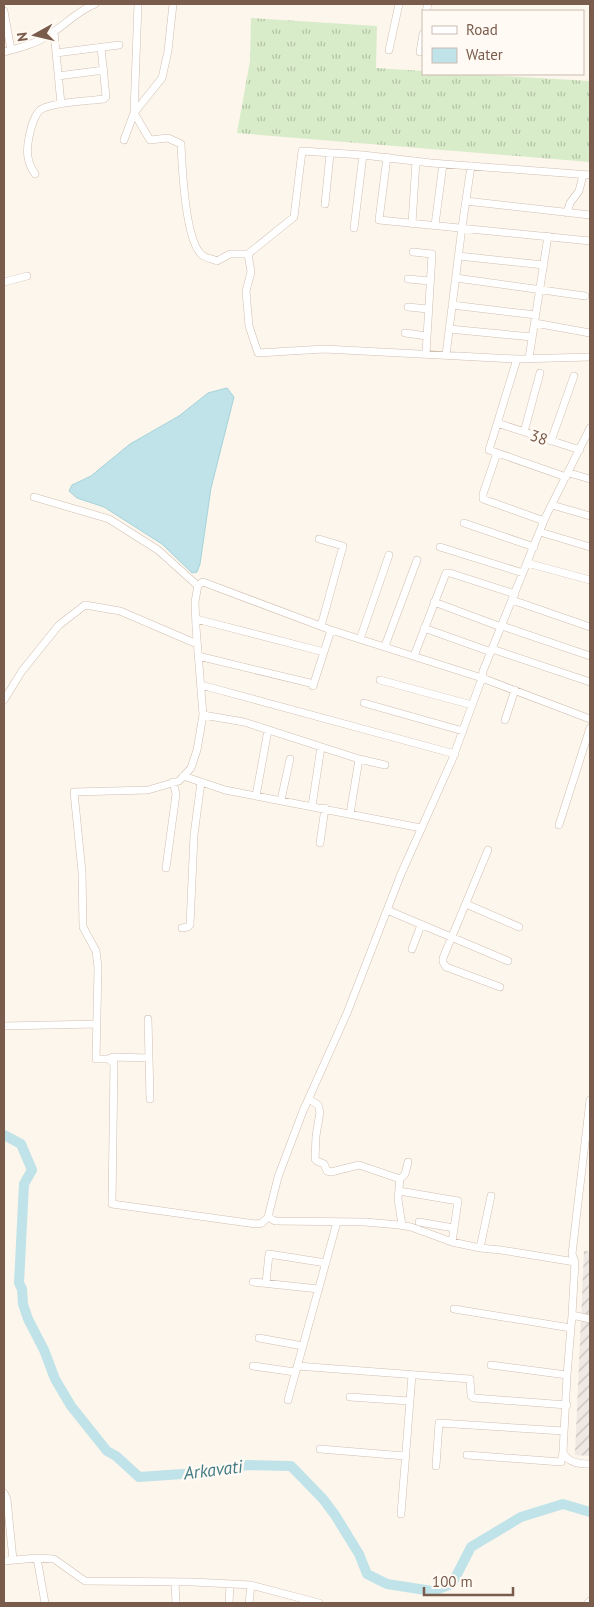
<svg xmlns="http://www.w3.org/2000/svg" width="594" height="1607" viewBox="0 0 594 1607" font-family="'PT Sans',sans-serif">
	<defs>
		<pattern id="industrial-furrows" width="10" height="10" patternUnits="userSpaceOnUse" patternTransform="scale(1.25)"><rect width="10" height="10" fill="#efe9e4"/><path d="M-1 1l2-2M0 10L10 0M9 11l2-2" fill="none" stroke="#c7c0bb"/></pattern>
		<pattern id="grass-tufts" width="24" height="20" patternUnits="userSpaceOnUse" patternTransform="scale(1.25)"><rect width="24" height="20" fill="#d8ecc9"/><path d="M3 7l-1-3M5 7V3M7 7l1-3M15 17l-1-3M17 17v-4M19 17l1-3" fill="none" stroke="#b4c2a5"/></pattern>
	</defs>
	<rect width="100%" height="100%" fill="#fdf6ec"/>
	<path fill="url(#industrial-furrows)" d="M584 1251H590V1456L575 1455Z"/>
	<path fill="url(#grass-tufts)" d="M251 18 377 26 376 68 423 71V74H467L590 81V162L237 133 250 61Z"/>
	<path fill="#bfe3e8" stroke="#a5d3da" d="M227 388 234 397 211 488 200 564 197 572 192 573 162 544 104 507 77 498 69 491 72 485 91 476 130 444 179 416 208 393Z"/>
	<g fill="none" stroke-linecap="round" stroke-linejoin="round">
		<path stroke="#bfe3e8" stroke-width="10" d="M4 1135 21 1144 32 1170 24 1184 19 1283 22 1289 23 1304 28 1319 44 1350 55 1379 71 1406 107 1451 116 1456 139 1477 197 1473 248 1465 291 1466 323 1499 335 1515 359 1554 367 1574 387 1584 432 1591 452 1584 471 1547 521 1517 563 1504 590 1512"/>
		<g stroke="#d1beb0" stroke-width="8">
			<path id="minor" d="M138 4 134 113 150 140 168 138 181 144C182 167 185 241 202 255 205 258 213 259 217 261L230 254H248L251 272 246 291 249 326 258 353 324 349 517 359 590 357
				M4 11 11 50
				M426 11 428 4
				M54 32 61 104
				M389 50 399 4
				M4 52C19 48 35 44 49 35 65 25 77 11 95 4
				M420 52 423 34
				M56 53 119 45
				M58 76 104 70
				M124 140 134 113 162 78 168 51 173 4
				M387 157 379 220 590 241
				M35 174C27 162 26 152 29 137 31 128 33 118 39 111 48 102 90 101 104 99L106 97 101 47
				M466 201 590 215
				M325 204 330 154
				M567 213 570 203 579 191 583 175
				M412 224 416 161
				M435 225 443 164
				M354 228 363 155
				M413 252 432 254 426 354
				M248 254 294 217 302 151 363 155 431 163 590 175
				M458 256 544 265
				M456 278 585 296
				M408 279 430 281
				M4 282 27 276
				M452 305 536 315
				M408 307 428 309
				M535 323 590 333
				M449 329 532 337
				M405 333 427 336
				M446 355 462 227 471 166
				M529 358 548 236
				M517 359 489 450 566 477
				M497 423 580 450
				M590 428 545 518 483 671 482 678 452 760 401 874 347 1013 303 1111 278 1177 268 1217 262 1223 256 1224 112 1204 114 1063 108 1059H96L98 967 96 951 83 927 82 872 74 792 148 790 179 781 191 768 197 750 203 715 196 627 195 602 198 585 203 582 331 630 482 678 590 719
				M524 432 540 373
				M551 441 574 376
				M497 453 483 494V499L544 521
				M569 473 590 479
				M34 497 109 519 158 550 198 586
				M552 505 590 516
				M464 523 534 547
				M540 532 590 547
				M319 539 343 546 321 626
				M440 547 523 573
				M527 563 590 580
				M512 600 590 627
				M434 602 501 627
				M196 619 324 652
				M502 626 590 656
				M424 628 491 652
				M360 639 389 555
				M385 646 417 560
				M492 649 590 682
				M198 656 314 684
				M414 656 446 573H450L515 594
				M380 680 472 705
				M201 685 455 754
				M313 686 331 630
				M4 700 22 671 59 625 85 605 120 611 197 644
				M364 703 463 731
				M203 715 244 722 359 759 385 765
				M505 720 515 690
				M183 776 225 790 421 828
				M256 796 268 730
				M281 800 290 759
				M312 806 321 747
				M350 814 359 759
				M559 825 590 728
				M320 843 325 808
				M488 850 443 958V962L446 967 500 987
				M166 868 176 794 173 782
				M466 904 519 927
				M387 910 508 961
				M182 928 188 927 190 925 194 835 201 782
				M412 949 421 925
				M148 1019 149 1058
				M4 1026 97 1024
				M108 1059 113 1057 149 1058 150 1099
				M309 1099 318 1105 320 1112 316 1136 315 1159 317 1161 324 1164 327 1171 331 1172 359 1165 400 1179 398 1199 402 1225
				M590 1100 572 1254 575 1262 572 1315 590 1319
				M400 1179 405 1174 408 1162
				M399 1191 458 1201 452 1242
				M268 1217 275 1221 365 1222 399 1225 411 1227 452 1242 480 1248 501 1250 575 1262
				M419 1222 454 1228
				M480 1248 491 1196
				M253 1282 319 1289
				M266 1283 269 1254 326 1263
				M454 1309 571 1328
				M259 1338 303 1346
				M491 1365 567 1375
				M253 1366 295 1372
				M297 1366 470 1379 471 1396 474 1398 567 1405
				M350 1397 409 1401
				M288 1400 337 1222
				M320 1449 405 1456
				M563 1452C567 1463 580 1464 590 1464
				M467 1455 561 1462 563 1452 567 1375 572 1315
				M436 1466 439 1423 564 1431
				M4 1493 7 1499 13 1560
				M401 1514 412 1375
				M37 1558 45 1603
				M4 1561 37 1558 54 1559 85 1581 193 1582 251 1585 319 1603
				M175 1582 176 1603
				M229 1603 230 1584
				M249 1603 251 1585
				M588 1603 590 1601"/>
		</g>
		<use href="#minor" stroke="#fff" stroke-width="7"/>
	</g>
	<g text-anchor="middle" stroke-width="5" stroke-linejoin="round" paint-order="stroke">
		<g font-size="16" fill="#7a5c4d" stroke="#fffaf3">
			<text transform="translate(539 437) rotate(19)" y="6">38</text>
		</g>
		<g font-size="18" font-style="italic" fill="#437c86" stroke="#fffaf3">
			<text transform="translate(213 1470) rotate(-7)" y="6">Arkavati</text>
		</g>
	</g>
	<rect width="594" height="1607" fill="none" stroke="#7a5c4d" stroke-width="10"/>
	<rect x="422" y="10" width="162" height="65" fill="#fffaf3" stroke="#cabbb1"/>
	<rect x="432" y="26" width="25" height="8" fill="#ffffff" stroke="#cabbb1"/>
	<text x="466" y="35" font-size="15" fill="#7a5c4d">Road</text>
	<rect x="432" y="48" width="25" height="15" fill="#bfe3e8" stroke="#cabbb1"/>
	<text x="466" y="60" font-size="15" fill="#7a5c4d">Water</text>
	<g transform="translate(35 35) rotate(262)" stroke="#fffaf3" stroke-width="4" paint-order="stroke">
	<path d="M0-4L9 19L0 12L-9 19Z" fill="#7a5c4d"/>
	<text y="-8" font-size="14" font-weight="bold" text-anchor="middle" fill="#7a5c4d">N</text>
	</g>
	<path d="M424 1587v8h89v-8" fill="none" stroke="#7a5c4d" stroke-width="2.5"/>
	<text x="432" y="1587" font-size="15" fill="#7a5c4d" stroke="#fffaf3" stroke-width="4" paint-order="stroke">100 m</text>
</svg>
